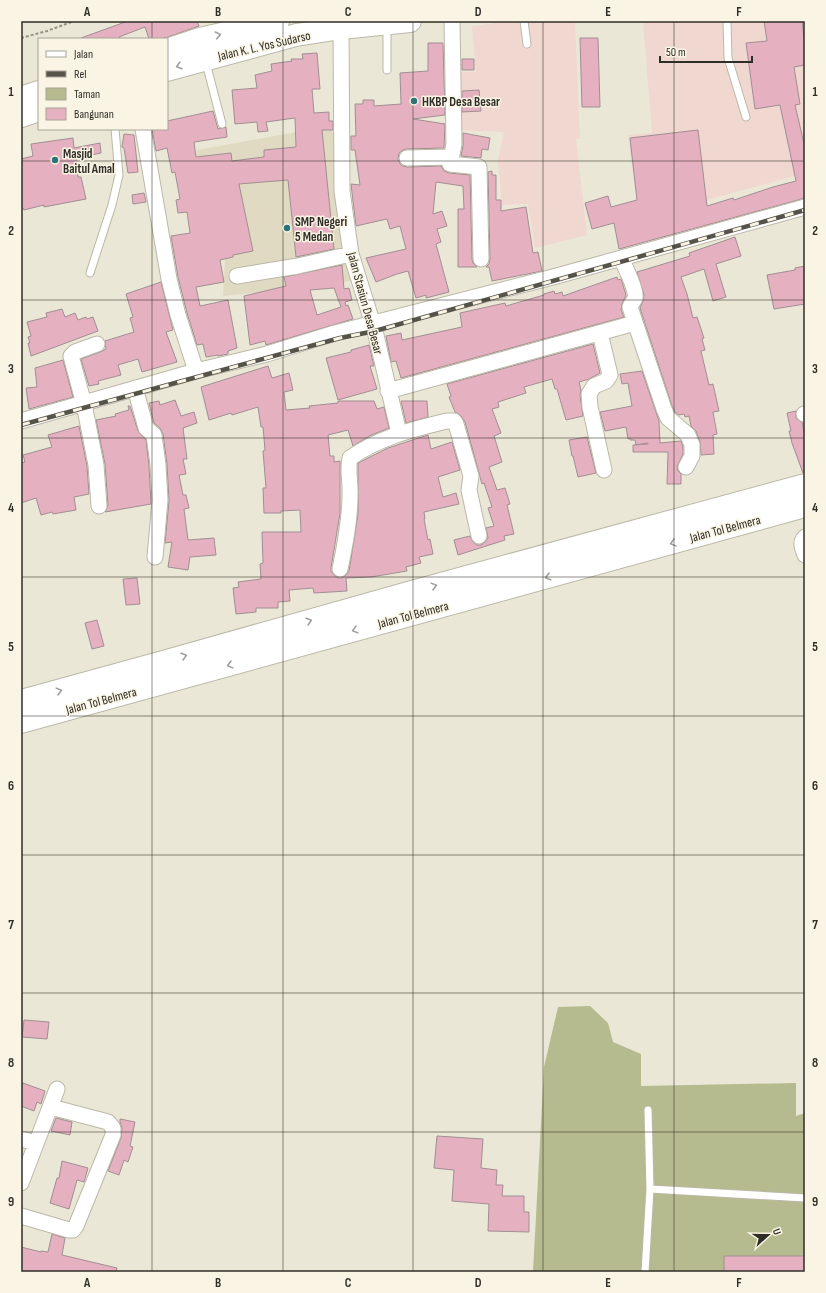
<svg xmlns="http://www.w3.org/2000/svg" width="826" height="1293" viewBox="0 0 826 1293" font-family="'Sofia Sans Condensed',sans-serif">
	<rect width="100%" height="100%" fill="#ebe7d6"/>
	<path fill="#f0d7d0" d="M511 21H575L580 139H576L587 235 535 248 528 204 502 205 498 160 504 132 455 130V72H476L472 26Z
		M643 21H805V173L639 219 628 135 652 133Z"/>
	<path fill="#e0dac3" d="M330 126 340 150 354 280 330 285 223 296 225 257 234 256 218 196 195 199 197 150Z"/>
	<path fill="#b6bb8f" d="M590 1006 608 1023 613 1042 641 1054V1086L796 1083V1116L805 1113V1272H533L544 1067 558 1007Z"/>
	<path fill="#e5b1c0" stroke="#a08e93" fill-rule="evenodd" d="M128 21H197L199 26 162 39H149L145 27 119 37 120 39H82L81 38Z
		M764 21H802L805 46V65L794 67 800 104 795 105 805 148V198L619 249 614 223 592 229 585 203 608 196 611 207 637 200 630 138 698 130 707 206 733 198 734 200 773 187 796 181 780 105 755 109 746 43 767 41Z
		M580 38H598L600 107H582Z
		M428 43H443L445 115 413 119 445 124 444 148 406 149 403 150 399 153 398 159 399 162 402 166 407 167 441 166 444 171 449 173 470 175 472 259 473 263 477 267H458V209H464L463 186 436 182 433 214 442 211 447 226 437 229 441 242 436 244 449 292 426 298V295L416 298 408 271 397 274 376 282 366 258 406 249 400 226 390 229 387 219 356 226 351 184 360 185 355 150H351V136H356L355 104H363V100H374V106L401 104 400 73 428 71Z
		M317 53 320 89H312L314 113 329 112V121H333V130H322L334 249 296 257 288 180 239 184 253 251 233 255V257L220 260 224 282 196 287 200 306 228 300 237 348 228 351V354L218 356V355L206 357 203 344 197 345 187 313 178 277 171 236 190 233 187 212 178 213 176 200 180 199 175 172 172 173 167 148 156 151 152 129H167V121L213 111 218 129 226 127 227 137 194 142 196 157 231 153 232 161 264 157V150L296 147 295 118 266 122 268 131 258 132 257 122 235 124 232 90 257 88 255 75 272 71 271 64 292 61 291 59H303L302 54Z
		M462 59H474V70H462Z
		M479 90 481 111 462 112V91Z
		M463 133 490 138 488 150 482 149 481 158 461 156 463 146Z
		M124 134 134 135 138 172 128 173 124 148 122 147Z
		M73 138 74 148 100 143 101 153 76 158 78 177H81L86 199 44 207V205L24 210 23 208H21V159L33 156 31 144Z
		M492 171V175H496V200H501V211L526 207 533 253 538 252 542 271 492 281 489 267H486L489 264 490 259 488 172Z
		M144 193 146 202 133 204 132 195Z
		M735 237 741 256 716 264 726 297 713 301 704 269 681 277 687 294 693 318 697 317 704 338 702 339 705 350 701 351 709 385 713 384 719 411 713 412 717 434 713 435 714 454 701 455 700 442 696 431 691 426 689 416 685 417 684 414 679 415 675 412 672 406 640 308 643 301 644 295 637 272 690 256 689 253Z
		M342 265 344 289 349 288 352 300 345 302 346 306 348 305 353 319 266 345 265 341 250 345 244 296 286 286 284 277ZM334 288 341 307 317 315 310 290Z
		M805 266V304L774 309 767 275 795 270V268Z
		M617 277 618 280 621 279 626 295 622 304 621 310 624 317 401 378 396 361 391 362 386 336 401 333 402 340 462 327 460 313 505 303 506 306 544 295V294L554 291 555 294 562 292 563 296Z
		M161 282 173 330 166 332 177 362 142 372 138 359 118 365 121 375 98 381 99 384 89 386 81 359 100 352 106 349 105 341 134 332 130 318 133 317 126 294Z
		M62 309 65 317 75 313 78 320 86 317 87 319 93 317 98 331 31 356 28 343H30L28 337 31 336 27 322 47 317 46 313Z
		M593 344 600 373 589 379 579 382 581 390 580 395 583 416 566 420 557 389H555L552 379 524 387 526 393 498 402 499 407 492 409 501 433 494 436 502 462 489 467 497 490 505 488 510 504 507 505 514 534 504 536 505 540 458 555 454 540 470 536 473 542 477 545H481L485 542 488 538 486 528 494 526 488 508 492 507 484 483 482 484 480 477 465 422 461 416 455 412 449 397 451 396 447 384Z
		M369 345 374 366H370L377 389 338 400 326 358 351 352V350Z
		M63 360 73 397 29 409 26 388 37 387 35 368Z
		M268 366 272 378 289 373 293 390 284 392 286 410 310 408 309 406 338 403V401H374L377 409 384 407 389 428 369 436 353 446 348 430 328 435 330 456H334V462L340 461V513L331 568V571L334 575 338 578H342L346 575 349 571 358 514V463L388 448 428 435 431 449 452 442 460 470 438 477 443 497 456 493 459 504 424 512 425 519H424L428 540 430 539 433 554 419 557 421 563 406 567 407 571 371 577 346 578 347 591 314 593 313 588 289 590 290 601 278 602V608H256V612L236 614 233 588 239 587 238 582 261 579 260 564 263 563 262 532H301L300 510 281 511V513H264L263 488H266L263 451 265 450 263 427H261L258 407 232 415 231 413 209 420 201 387Z
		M642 371 659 421 660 443 681 441 683 447V454L677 467 678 471 681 474V484H667L668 452H633V445L648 444V443L636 445 635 440H630V438L628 439 626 427 605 431 600 412 632 406 628 383 622 384 620 374Z
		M175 400 181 416 194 412 197 423 183 428 187 459H183L186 474 179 475 183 495H186L189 508 184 509 188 540 214 538 216 555 190 557 188 570 168 567 172 542 165 543 169 501 167 464 163 434 160 428 154 423 149 403 159 401 160 405Z
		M401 401H427L428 417 406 423Z
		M128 406H130L138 431 146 440 149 466 151 504 105 512 108 505 105 464 96 420 116 416 115 414 129 410Z
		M796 411V418L802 422 805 437V473H803L792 443 789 431H791L787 413Z
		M79 426 87 466 89 494 74 497 76 510 53 514 52 512 41 515 36 498 21 503V463L25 462 23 455 52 447 48 435Z
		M587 437 596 473 578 477 573 456H572L569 440Z
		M137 578 140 604 126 605 123 579Z
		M97 620 104 646 92 649 85 623Z
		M24 1020 49 1022 47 1039 22 1037Z
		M23 1083 45 1091 41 1104 37 1102 34 1111 21 1106V1089Z
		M56 1118 72 1122 70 1135 51 1131Z
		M120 1119 135 1122 130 1146 133 1147 128 1162 124 1160 119 1175 108 1171 121 1138 122 1128 120 1122Z
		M437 1136 483 1139 481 1168 497 1170 496 1185H503L502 1196H524V1212H529V1232L488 1231 489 1204 452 1201 454 1170 434 1168Z
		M62 1161 88 1168 84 1182 77 1180 69 1209 50 1203 57 1178H59Z
		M52 1234 65 1238 62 1255 117 1268 116 1272H21V1247L41 1252V1251L48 1252Z
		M724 1256H805V1272H724Z"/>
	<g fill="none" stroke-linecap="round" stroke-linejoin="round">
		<g stroke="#bcb8a8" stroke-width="9">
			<path id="service" d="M524 21 527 44
				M727 21 728 58 746 117
				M387 25V70
				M206 63 222 124
				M90 273 112 205 119 175 115 129
				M650 1189 805 1198
				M645 1272 650 1189 648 1110"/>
		</g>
		<g stroke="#bcb8a8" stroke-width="17">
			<path id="minor" d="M452 21 454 144 450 164 479 167 481 259
				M341 28 342 191 351 254 375 331 399 433
				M143 129 169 279 178 315 196 371
				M407 158 451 157
				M621 259C625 266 637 291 635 298 634 301 631 304 630 307L664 409 668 418 688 435 692 445V456L686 467
				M237 276 298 266 351 254
				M600 333 610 375 606 381 594 386 589 394 590 407 604 470
				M97 344 75 352 71 356 84 404 96 465 99 506
				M135 388 146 428 154 435 158 465 160 500 155 557
				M388 391 635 323
				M804 414H805
				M21 421 196 371 267 354 335 333 553 277 805 207
				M805 537C799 543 803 549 805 555
				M340 569C345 545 350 520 350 495 351 483 347 471 350 458 380 437 411 430 447 421H454L456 424 471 476 469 490 479 536
				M21 1139 36 1143
				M21 1183 57 1089
				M21 1216 69 1230H73L76 1226 113 1135V1128L108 1122 51 1107"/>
		</g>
		<g stroke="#bcb8a8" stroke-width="24">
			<path id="trunk" d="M167 50 200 39 278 21
				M167 70 296 35 341 28 410 21
				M21 98 39 92
				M21 116 39 110"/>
		</g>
		<g stroke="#bcb8a8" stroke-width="24">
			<path id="motorway" d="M21 701 163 662 408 593 805 485
				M21 722 805 506"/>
		</g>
		<path stroke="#939084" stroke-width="2" stroke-dasharray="3 2" stroke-linecap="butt" d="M21 38 47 31 74 21"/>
		<use href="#service" stroke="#fff" stroke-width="7"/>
		<use href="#minor" stroke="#fff" stroke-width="15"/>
		<use href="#trunk" stroke="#fff" stroke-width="22"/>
		<use href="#motorway" stroke="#fff" stroke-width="22"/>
		<g stroke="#56534b" stroke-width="4.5">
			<path id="rail" d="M21 425 340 338 375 331 805 210"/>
		</g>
		<use href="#rail" stroke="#f9f4e3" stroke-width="3" stroke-dasharray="9" stroke-linecap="butt"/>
	</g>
	<defs><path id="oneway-chevron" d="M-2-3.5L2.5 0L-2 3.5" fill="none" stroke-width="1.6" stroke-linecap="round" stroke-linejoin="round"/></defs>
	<g stroke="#a1a09e">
		<use href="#oneway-chevron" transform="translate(218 35) rotate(-13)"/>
		<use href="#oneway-chevron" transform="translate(179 66) rotate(164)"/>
		<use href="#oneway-chevron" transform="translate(673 543) rotate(165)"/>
		<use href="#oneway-chevron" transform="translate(548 577) rotate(165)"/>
		<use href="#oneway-chevron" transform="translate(434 586) rotate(-15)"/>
		<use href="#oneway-chevron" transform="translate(309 621) rotate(-16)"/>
		<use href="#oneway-chevron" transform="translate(355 630) rotate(165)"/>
		<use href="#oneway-chevron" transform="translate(184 656) rotate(-16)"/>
		<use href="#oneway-chevron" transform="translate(230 665) rotate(165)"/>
		<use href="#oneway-chevron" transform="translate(59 691) rotate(-15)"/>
	</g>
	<path fill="none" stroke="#2f2d27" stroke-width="1" stroke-opacity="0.55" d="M152 21V39M283 21V1272M413 21V1272M543 21V1272M674 21V1272M152 129V1272M21 161H805M21 300H805M21 438H805M21 577H805M21 716H805M21 855H805M21 993H805M21 1132H805"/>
	<g fill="#2a7477" stroke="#f9f4e3" stroke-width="1.5">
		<circle cx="414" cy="101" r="4"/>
		<circle cx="55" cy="160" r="4"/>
		<circle cx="287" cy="228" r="4"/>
	</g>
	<g text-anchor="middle" stroke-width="3" stroke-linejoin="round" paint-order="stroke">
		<g font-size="13" fill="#2f2d27" stroke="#f9f4e3">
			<text transform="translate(264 45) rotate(-13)" y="5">Jalan K. L. Yos Sudarso</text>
			<text transform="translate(366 303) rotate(75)" y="5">Jalan Stasiun Desa Besar</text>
			<text transform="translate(725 528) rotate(-15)" y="5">Jalan Tol Belmera</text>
			<text transform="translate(413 614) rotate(-15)" y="5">Jalan Tol Belmera</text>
			<text transform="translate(101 700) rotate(-15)" y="5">Jalan Tol Belmera</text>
		</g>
		<g font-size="13" font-weight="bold" fill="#2f2d27" stroke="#f9f4e3" text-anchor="start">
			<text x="422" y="106">HKBP Desa Besar</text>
			<text x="63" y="158">Masjid<tspan x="63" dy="15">Baitul Amal</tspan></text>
			<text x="295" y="226">SMP Negeri<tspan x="295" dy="15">5 Medan</tspan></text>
		</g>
	</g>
	<rect width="826" height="1293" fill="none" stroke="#f9f4e3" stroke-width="44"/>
	<rect x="38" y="38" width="130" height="92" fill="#f9f4e3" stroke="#a8a498"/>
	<rect x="46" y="51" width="20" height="6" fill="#ffffff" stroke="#a8a498"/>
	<text x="74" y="58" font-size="12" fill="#2f2d27">Jalan</text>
	<rect x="46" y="71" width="20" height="6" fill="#56534b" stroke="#a8a498"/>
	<text x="74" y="78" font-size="12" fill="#2f2d27">Rel</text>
	<rect x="46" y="88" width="20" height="12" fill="#b6bb8f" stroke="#a8a498"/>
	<text x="74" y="98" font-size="12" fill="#2f2d27">Taman</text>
	<rect x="46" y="108" width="20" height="12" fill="#e5b1c0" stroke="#a8a498"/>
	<text x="74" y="118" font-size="12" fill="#2f2d27">Bangunan</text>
	<g transform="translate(768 1235) rotate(69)" stroke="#f9f4e3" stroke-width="3" paint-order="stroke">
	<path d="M0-3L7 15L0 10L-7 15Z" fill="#2f2d27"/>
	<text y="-6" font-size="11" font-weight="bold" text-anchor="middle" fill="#2f2d27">U</text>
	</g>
	<path d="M660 56v6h92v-6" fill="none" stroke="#2f2d27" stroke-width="2"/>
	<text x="666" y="56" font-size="12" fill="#2f2d27" stroke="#f9f4e3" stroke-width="3" paint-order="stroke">50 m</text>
	<rect x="22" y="22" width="782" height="1249" fill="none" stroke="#2f2d27" stroke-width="1.5"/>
	<g font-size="13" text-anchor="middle" font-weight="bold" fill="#2f2d27">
		<text x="87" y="16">A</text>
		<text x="218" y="16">B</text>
		<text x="348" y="16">C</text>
		<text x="478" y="16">D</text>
		<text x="608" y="16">E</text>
		<text x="739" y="16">F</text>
		<text x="11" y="96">1</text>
		<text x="815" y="96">1</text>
		<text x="11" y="235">2</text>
		<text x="815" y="235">2</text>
		<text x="11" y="373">3</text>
		<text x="815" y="373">3</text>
		<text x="11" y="512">4</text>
		<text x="815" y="512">4</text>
		<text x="11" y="651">5</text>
		<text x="815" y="651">5</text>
		<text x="11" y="790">6</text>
		<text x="815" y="790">6</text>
		<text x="11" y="929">7</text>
		<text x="815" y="929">7</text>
		<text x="11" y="1067">8</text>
		<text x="815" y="1067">8</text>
		<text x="11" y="1206">9</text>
		<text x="815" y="1206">9</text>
		<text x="87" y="1287">A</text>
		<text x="218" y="1287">B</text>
		<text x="348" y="1287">C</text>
		<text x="478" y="1287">D</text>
		<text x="608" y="1287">E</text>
		<text x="739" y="1287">F</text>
	</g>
</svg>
